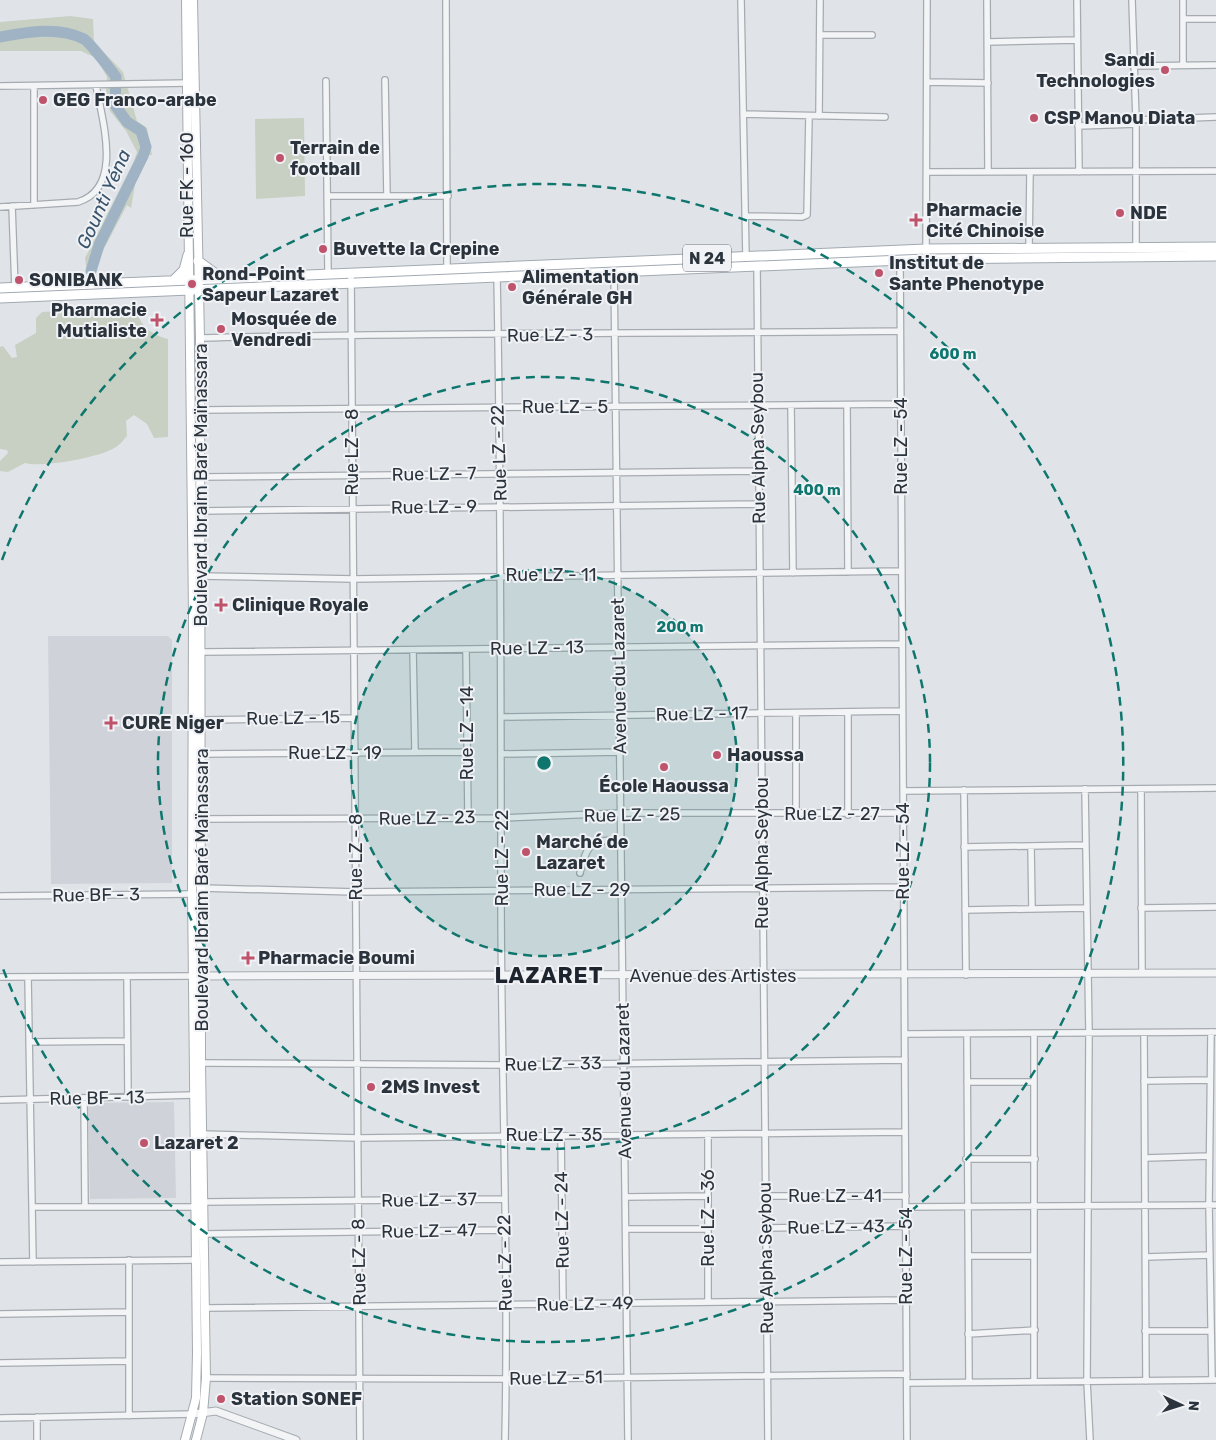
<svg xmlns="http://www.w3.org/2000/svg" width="1216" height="1440" viewBox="0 0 1216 1440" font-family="Rubik,sans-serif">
	<rect width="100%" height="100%" fill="#e0e4e8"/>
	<path fill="#cfd3d9" d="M48 636H168L172 640V883L51 884Z
		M174 1102 176 1198 90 1199 88 1103Z"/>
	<path fill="#c7d0c2" d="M70 16 93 19 94 42 123 72 137 121 147 128 152 155 140 156 131 208 127 205 97 262 91 271 87 272 85 258 134 161 137 152 126 131 110 111 106 95 107 77 96 58 81 51H0V22Z
		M304 118 305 196 256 199 255 119Z
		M136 307C139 325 150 334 168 339V437L154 438 147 424 134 415 126 421 127 436C124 439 120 445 116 447 102 457 42 468 25 463L8 472 0 471V461L8 453 7 450 0 449V347L3 346 12 358 17 357 15 345 36 333V318L42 312Z"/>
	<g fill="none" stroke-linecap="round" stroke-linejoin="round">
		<path stroke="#9fb3c4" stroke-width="11" d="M0 37C27 32 58 26 84 39 90 43 111 70 116 77L115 105 127 122 141 131 146 147 143 156 99 245 91 271"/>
		<g stroke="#a6abb1" stroke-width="8">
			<path id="minor" d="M446 0 447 269
				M741 0 746 257
				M987 0 988 172
				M1077 0 1079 172
				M1132 0 1136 120V248
				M1183 19H1216
				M820 35H872
				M988 42 1077 40
				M1183 65V0
				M1133 66 1216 65
				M385 80 387 196
				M326 81 328 274
				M927 82 988 83
				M0 86 190 83
				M743 114 885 117
				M819 116 820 0
				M1136 120 1216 117
				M1078 126 1136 124
				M928 172 1216 171
				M328 196H448
				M34 205V86
				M12 206 15 288
				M0 207 78 202C124 188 102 120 96 85
				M746 216 802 217 807 215 809 116
				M1029 248 1030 172
				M926 259 927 0
				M900 261 907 1440
				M757 266 768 1440
				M614 271 628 1440
				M351 273 360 1440
				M497 276C501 481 501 686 501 890 501 1074 509 1257 505 1440
				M200 338C433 332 667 334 900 331
				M791 405 793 573
				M847 405 848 572
				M200 410 901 404
				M200 477 758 471
				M200 511 759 504
				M201 576 353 579 902 571
				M413 650 415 752
				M466 650 468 817
				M202 652 902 644
				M848 712V815
				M501 717 902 711
				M202 720 354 718
				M202 754 467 752
				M501 754 620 752
				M1085 789 1089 1033 1087 1381 1090 1440
				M1141 789 1142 973
				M964 790 966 975
				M903 791 1216 788
				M796 814V713
				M201 819 502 818 621 813H903
				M1031 846 1032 909
				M964 847 1085 845
				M580 873C587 843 591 840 621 840
				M201 888 356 892 904 887
				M0 896 192 894
				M1141 908 1216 907
				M965 910 1086 908
				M0 977 192 976
				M28 977 33 1262
				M127 977 128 1097
				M1211 1032 1209 1205 1212 1380
				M1144 1033 1146 1381
				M905 1034 1216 1032
				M1034 1034V1382
				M967 1035 969 1382
				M29 1042 127 1041
				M201 1063 504 1065 905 1060
				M1144 1081 1209 1080
				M967 1082H1034
				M84 1098 85 1207
				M0 1100 194 1095
				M202 1134 358 1138 905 1132
				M561 1136 563 1304
				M1146 1158 1209 1156
				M966 1159H1035
				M765 1196H906
				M625 1197 708 1196
				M203 1202 505 1199
				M32 1207H197
				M906 1207 1216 1205
				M765 1228 906 1226
				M626 1229H707
				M204 1234 505 1230
				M968 1256H1034
				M1146 1257 1210 1255
				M129 1260V1416
				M0 1262 197 1260
				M708 1302V1134
				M205 1308 906 1300
				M0 1314 129 1312
				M1145 1331H1211
				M968 1334 1035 1330
				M0 1363 129 1361
				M206 1378 506 1379 907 1374
				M907 1383 1216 1380
				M0 1418 193 1414
				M37 1440V1417"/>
		</g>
		<g stroke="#a6abb1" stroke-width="9">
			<path id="tertiary" d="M195 976 1216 973
				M193 1414 216 1411 296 1440"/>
		</g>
		<g stroke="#a6abb1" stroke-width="10">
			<path id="secondary" d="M193 0 200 338 201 1063 206 1378 203 1413 196 1440
				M185 1440 196 1398 197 1353 192 894 193 617 186 0"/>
		</g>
		<g stroke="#a1a9b2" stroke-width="11">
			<path id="primary" d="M198 261 220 277
				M174 280 184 270 188 255
				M0 288 926 249 1216 247
				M0 298 926 259 1216 256"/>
		</g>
		<use href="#minor" stroke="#f3f4f6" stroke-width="5.5"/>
		<use href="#tertiary" stroke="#f3f4f6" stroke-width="7"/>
		<use href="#secondary" stroke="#fff" stroke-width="8"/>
		<use href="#primary" stroke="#fff" stroke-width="9"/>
	</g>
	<circle cx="544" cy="763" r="193" fill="#0f766e" fill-opacity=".12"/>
	<g fill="none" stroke="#0f766e" stroke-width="2.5" stroke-dasharray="9 6">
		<circle cx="544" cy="763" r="193"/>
		<circle cx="544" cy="763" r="386"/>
		<path d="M2 560A579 579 0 1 1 2 966"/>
	</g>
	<g fill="#bf536b" stroke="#f0f2f5" stroke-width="2">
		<circle cx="1165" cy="70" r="5"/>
		<circle cx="43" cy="100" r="5"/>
		<circle cx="1034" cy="118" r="5"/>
		<circle cx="280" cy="158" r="5"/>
		<circle cx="1120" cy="213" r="5"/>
		<path d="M913.5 212.5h5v5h5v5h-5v5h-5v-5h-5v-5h5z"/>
		<circle cx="323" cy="249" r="5"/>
		<circle cx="879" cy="273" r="5"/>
		<circle cx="19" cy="280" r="5"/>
		<circle cx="192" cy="284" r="5"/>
		<circle cx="512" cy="287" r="5"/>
		<path d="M154.5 312.5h5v5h5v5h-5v5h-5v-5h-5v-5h5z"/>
		<circle cx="221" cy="329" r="5"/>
		<path d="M218.5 597.5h5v5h5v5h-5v5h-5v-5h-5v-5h5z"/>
		<path d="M108.5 715.5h5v5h5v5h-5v5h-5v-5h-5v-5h5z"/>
		<circle cx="717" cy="755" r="5"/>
		<circle cx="664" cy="767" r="5"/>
		<circle cx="526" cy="852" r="5"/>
		<path d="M245.5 950.5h5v5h5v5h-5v5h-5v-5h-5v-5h5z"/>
		<circle cx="371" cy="1087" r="5"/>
		<circle cx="144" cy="1143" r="5"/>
		<circle cx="221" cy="1399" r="5"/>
	</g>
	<g text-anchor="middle" stroke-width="4" stroke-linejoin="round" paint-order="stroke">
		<rect fill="#f0f2f5" stroke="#666c74" stroke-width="1" x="683" y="244.5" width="48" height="27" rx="4"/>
		<g font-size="16" font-weight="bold" fill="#2b333d">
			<text x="707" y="264">N 24</text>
		</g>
		<g font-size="18" font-weight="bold" fill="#2b333d" stroke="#f0f2f5" text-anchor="start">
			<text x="1155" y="66" text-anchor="end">Sandi<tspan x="1155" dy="21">Technologies</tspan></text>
			<text x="53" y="106">GEG Franco-arabe</text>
			<text x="1044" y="124">CSP Manou Diata</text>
			<text x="290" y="154">Terrain de<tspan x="290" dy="21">football</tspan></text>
			<text x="926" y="216">Pharmacie<tspan x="926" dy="21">Cité Chinoise</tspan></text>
			<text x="1130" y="219">NDE</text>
			<text x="333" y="255">Buvette la Crepine</text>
			<text x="889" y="269">Institut de<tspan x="889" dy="21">Sante Phenotype</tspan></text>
			<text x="202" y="280">Rond-Point<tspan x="202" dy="21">Sapeur Lazaret</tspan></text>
			<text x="522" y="283">Alimentation<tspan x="522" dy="21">Générale GH</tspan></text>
			<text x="29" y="286">SONIBANK</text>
			<text x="147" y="316" text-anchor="end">Pharmacie<tspan x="147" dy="21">Mutialiste</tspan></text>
			<text x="231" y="325">Mosquée de<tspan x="231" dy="21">Vendredi</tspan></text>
			<text x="232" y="611">Clinique Royale</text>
			<text x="122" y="729">CURE Niger</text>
			<text x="727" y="761">Haoussa</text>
			<text x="664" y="792" text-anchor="middle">École Haoussa</text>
			<text x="536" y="848">Marché de<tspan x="536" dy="21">Lazaret</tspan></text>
			<text x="258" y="964">Pharmacie Boumi</text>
			<text x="381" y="1093">2MS Invest</text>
			<text x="154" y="1149">Lazaret 2</text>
			<text x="231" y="1405">Station SONEF</text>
		</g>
		<g font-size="18" fill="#2b333d" stroke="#f0f2f5">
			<text transform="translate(187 185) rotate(-90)" y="6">Rue FK - 160</text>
			<text transform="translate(550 335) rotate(-1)" y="6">Rue LZ - 3</text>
			<text x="565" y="413">Rue LZ - 5</text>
			<text transform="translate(901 446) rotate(-90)" y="6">Rue LZ - 54</text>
			<text transform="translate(758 448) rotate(-91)" y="6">Rue Alpha Seybou</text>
			<text transform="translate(352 452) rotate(-90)" y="6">Rue LZ - 8</text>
			<text transform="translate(499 453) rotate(-92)" y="6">Rue LZ - 22</text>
			<text transform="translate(434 474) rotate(-1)" y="6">Rue LZ - 7</text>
			<text transform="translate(201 485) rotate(-90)" y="6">Boulevard Ibraim Baré Maïnassara</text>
			<text transform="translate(434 507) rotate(-1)" y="6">Rue LZ - 9</text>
			<text x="551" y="581">Rue LZ - 11</text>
			<text transform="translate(537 648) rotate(-1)" y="6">Rue LZ - 13</text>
			<text transform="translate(619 676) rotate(-91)" y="6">Avenue du Lazaret</text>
			<text transform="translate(702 714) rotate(-1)" y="6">Rue LZ - 17</text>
			<text transform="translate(293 718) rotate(-1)" y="6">Rue LZ - 15</text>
			<text transform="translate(467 733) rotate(-90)" y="6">Rue LZ - 14</text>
			<text x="335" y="759">Rue LZ - 19</text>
			<text x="832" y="820">Rue LZ - 27</text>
			<text transform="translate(632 815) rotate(-1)" y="6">Rue LZ - 25</text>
			<text transform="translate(427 818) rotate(-1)" y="6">Rue LZ - 23</text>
			<text transform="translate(903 851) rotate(-90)" y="6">Rue LZ - 54</text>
			<text transform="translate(762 853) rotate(-90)" y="6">Rue Alpha Seybou</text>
			<text transform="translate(356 857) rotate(-90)" y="6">Rue LZ - 8</text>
			<text transform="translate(502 858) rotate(-90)" y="6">Rue LZ - 22</text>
			<text transform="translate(202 890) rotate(-90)" y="6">Boulevard Ibraim Baré Maïnassara</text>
			<text x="582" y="896">Rue LZ - 29</text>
			<text transform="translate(96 895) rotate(-1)" y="6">Rue BF - 3</text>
			<text x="713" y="982">Avenue des Artistes</text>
			<text transform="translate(553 1064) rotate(-1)" y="6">Rue LZ - 33</text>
			<text transform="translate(624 1081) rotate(-91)" y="6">Avenue du Lazaret</text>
			<text transform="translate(97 1098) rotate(-1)" y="6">Rue BF - 13</text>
			<text x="554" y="1141">Rue LZ - 35</text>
			<text x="835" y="1202">Rue LZ - 41</text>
			<text transform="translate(429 1200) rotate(-1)" y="6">Rue LZ - 37</text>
			<text transform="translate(708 1218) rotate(-90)" y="6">Rue LZ - 36</text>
			<text transform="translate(562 1220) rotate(-91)" y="6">Rue LZ - 24</text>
			<text transform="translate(836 1227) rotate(-1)" y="6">Rue LZ - 43</text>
			<text transform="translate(429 1231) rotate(-1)" y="6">Rue LZ - 47</text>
			<text transform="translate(906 1256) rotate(-90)" y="6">Rue LZ - 54</text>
			<text transform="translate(766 1258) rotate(-91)" y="6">Rue Alpha Seybou</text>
			<text transform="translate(359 1262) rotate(-91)" y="6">Rue LZ - 8</text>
			<text transform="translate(505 1263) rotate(-91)" y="6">Rue LZ - 22</text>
			<text transform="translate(585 1304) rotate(-1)" y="6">Rue LZ - 49</text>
			<text transform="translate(556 1378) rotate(-1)" y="6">Rue LZ - 51</text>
		</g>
		<g font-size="19" font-style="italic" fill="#39546c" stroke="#f0f2f5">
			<text transform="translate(103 199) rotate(-66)" y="7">Gounti Yéna</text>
		</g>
		<g font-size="22" font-weight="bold" letter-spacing="1" fill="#1d242e" stroke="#f0f2f5">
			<text x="549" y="983">LAZARET</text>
		</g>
	</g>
	<circle cx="544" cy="763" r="8" fill="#0f766e" stroke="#f0f2f5" stroke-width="2.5"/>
	<g font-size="15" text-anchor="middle" font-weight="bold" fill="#0f766e" stroke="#f0f2f5" stroke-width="4" stroke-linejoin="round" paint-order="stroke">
		<text x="953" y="359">600 m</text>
		<text x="817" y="495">400 m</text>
		<text x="680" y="632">200 m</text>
	</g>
	<g transform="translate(1181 1405) rotate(94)" stroke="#f0f2f5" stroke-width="4" paint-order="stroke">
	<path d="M0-4L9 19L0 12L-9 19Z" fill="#2b333d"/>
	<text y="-8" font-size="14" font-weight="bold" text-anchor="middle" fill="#2b333d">N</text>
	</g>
</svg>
